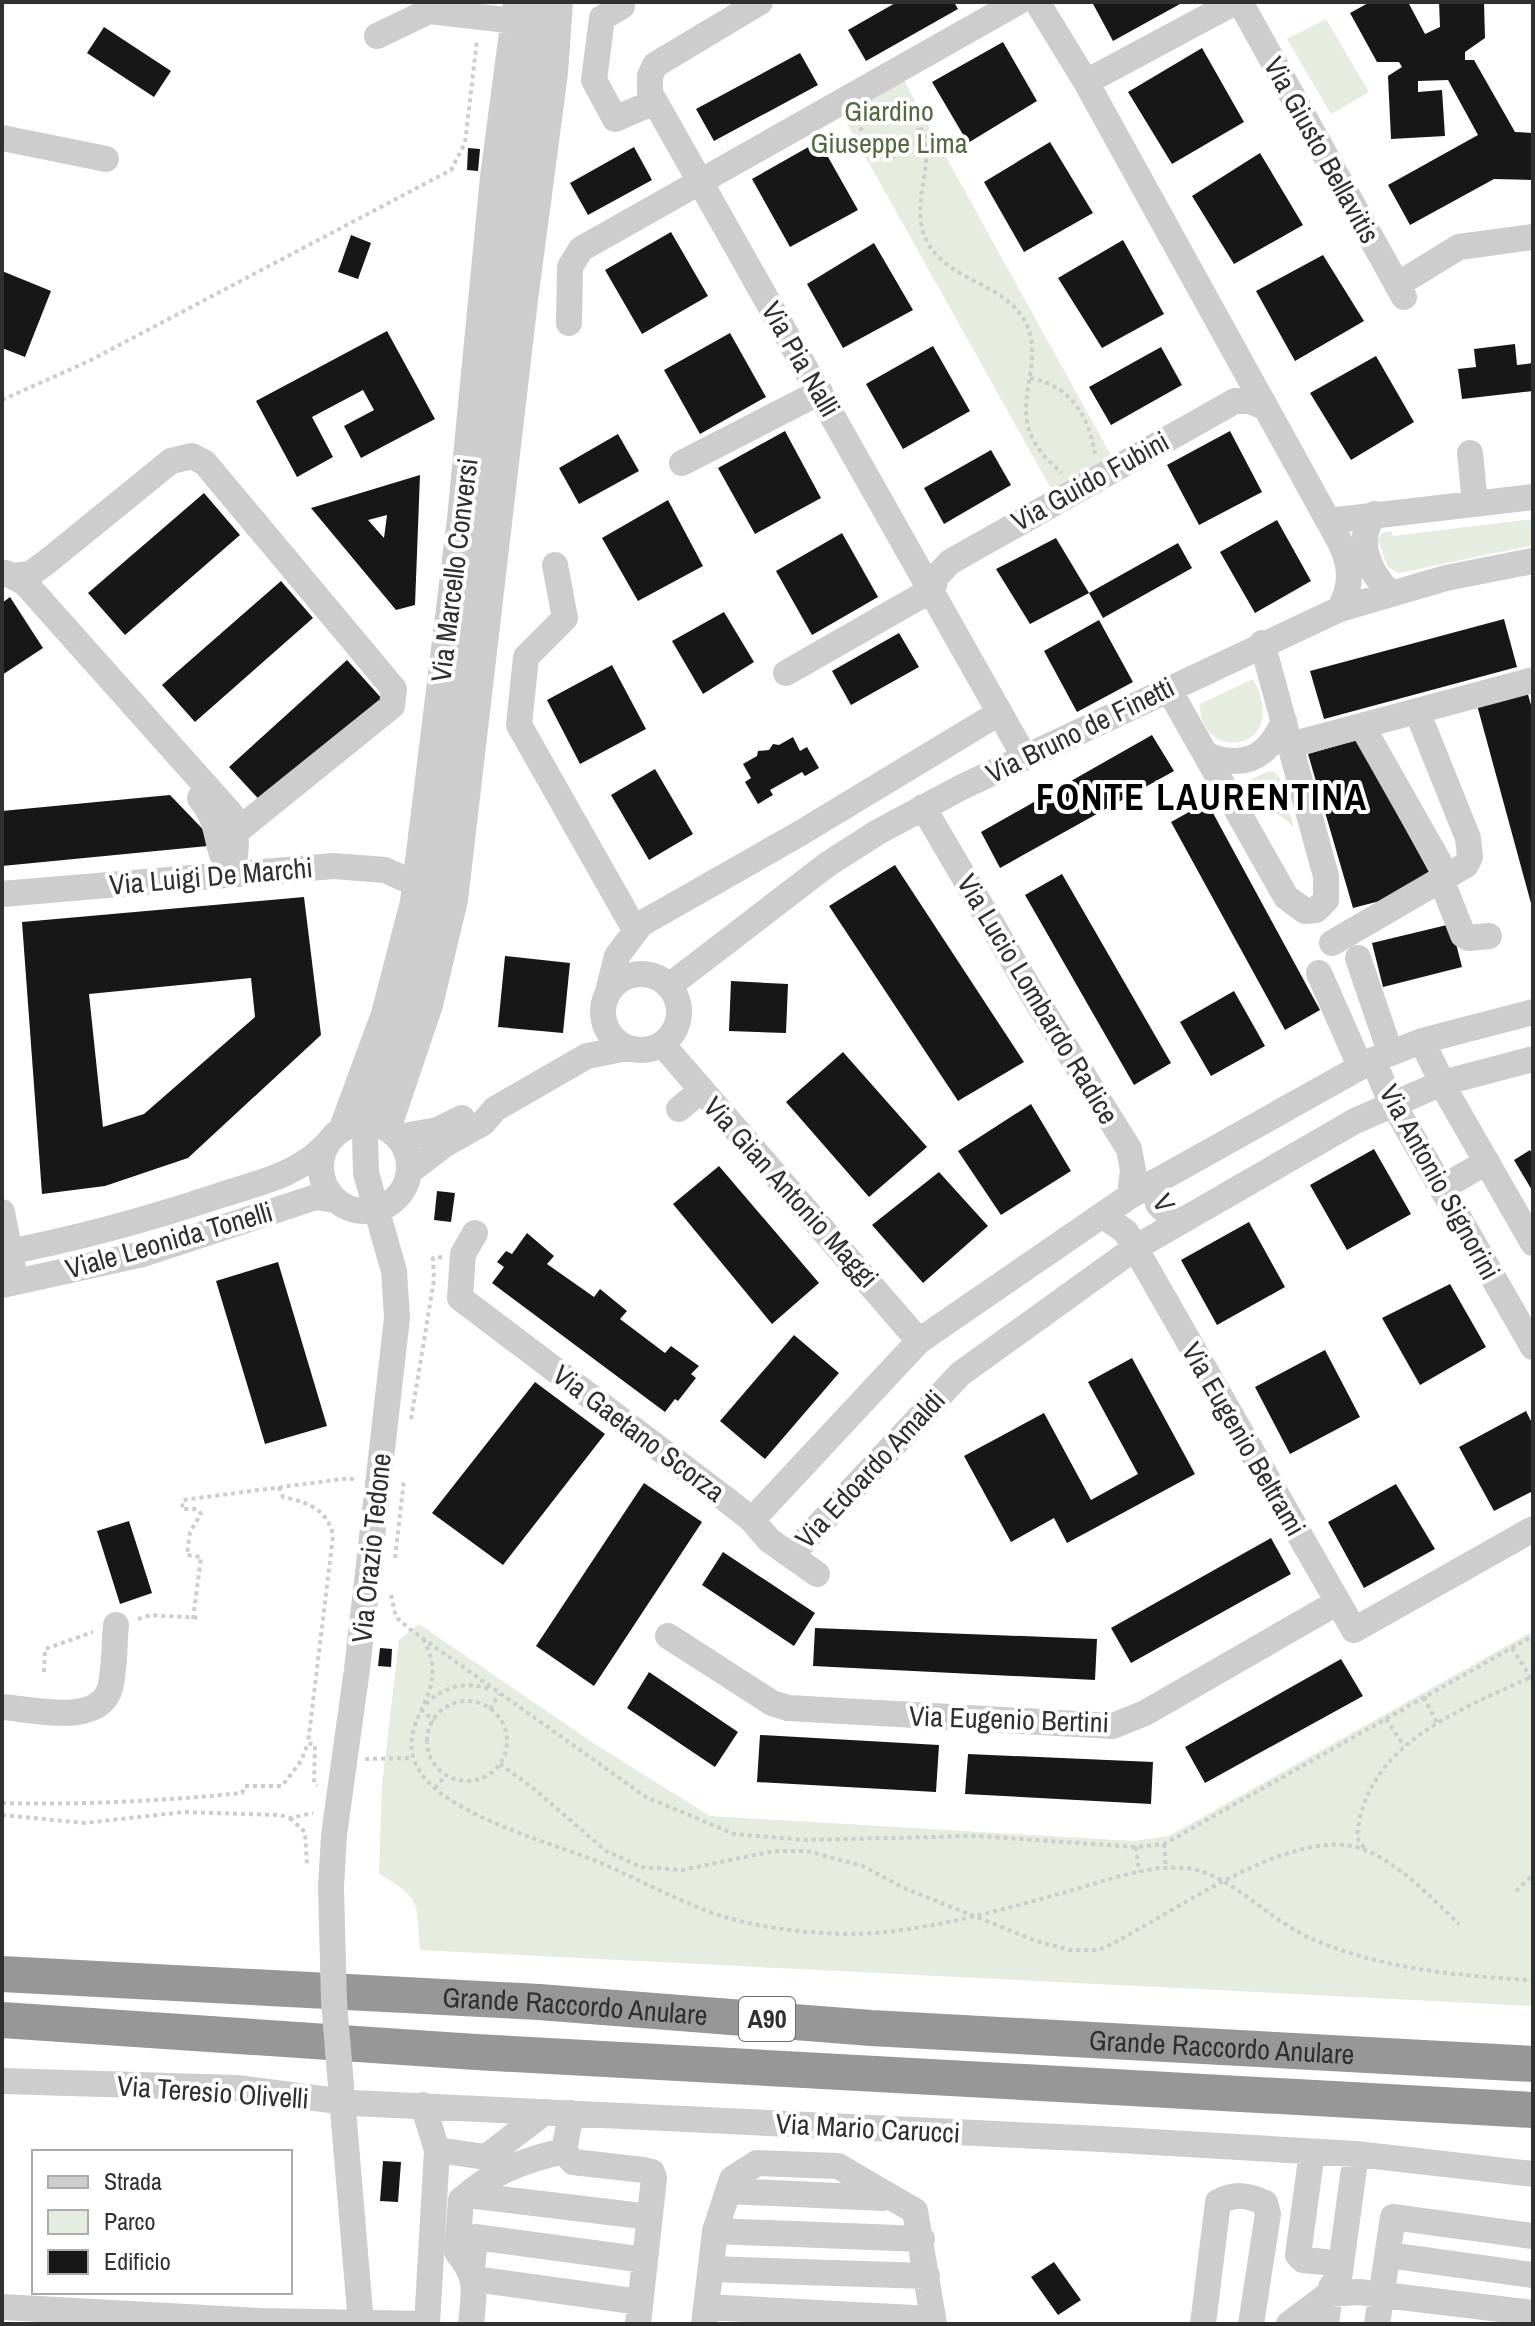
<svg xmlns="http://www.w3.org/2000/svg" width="1535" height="2326" viewBox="0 0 1535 2326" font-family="'Archivo Narrow',sans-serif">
	<rect width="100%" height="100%" fill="#fff"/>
	<path fill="#e6ecdf" d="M1326 19 1369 92 1331 114 1287 39Z
		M899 72 1113 459 1053 492 837 106Z
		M1533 519V545L1399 573 1388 567 1378 541 1381 533 1391 531 1393 536Z
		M1253 679C1293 753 1199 764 1200 704Z
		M1268 771 1275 772 1280 778 1294 828C1280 810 1249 805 1248 781Z
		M419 1624 598 1746 710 1816 1134 1841 1169 1836 1533 1631V2006L420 1950C416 1903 423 1899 379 1874L382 1785 399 1640Z"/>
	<path fill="#171717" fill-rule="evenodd" d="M897 2H954L958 9 866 61 848 30Z
		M1092 2H1179L1180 4 1113 41Z
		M1370 2H1408L1425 34 1440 27 1439 2H1484L1485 38 1465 52V60H1474L1515 132 1533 133V180L1494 179 1410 225 1388 185 1478 135 1448 80 1418 81V92L1442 90 1445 136 1391 139 1388 76 1402 67 1399 62H1377L1350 13Z
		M104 27 171 71 154 97 87 53Z
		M1003 42 1037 101 968 143 932 82Z
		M1202 48 1244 122 1172 164 1128 92Z
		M800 53 818 85 714 141 696 109Z
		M819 141 858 210 790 247 752 179Z
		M1050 142 1093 213 1024 252 984 182Z
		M634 147 652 180 588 215 570 183Z
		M468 148 480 149 478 171 467 170Z
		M1260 153 1303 225 1234 264 1192 196Z
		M671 232 708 296 642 334 605 270Z
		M351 235 371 243 358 279 338 272Z
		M1123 240 1164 314 1102 348 1058 278Z
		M874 243 913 310 843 348 807 284Z
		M1323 255 1364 321 1295 361 1256 291Z
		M2 271 51 291 25 357 2 348Z
		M387 331 435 419 361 458 344 426 374 410 363 390 312 417 333 457 297 477 256 401Z
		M730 333 766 397 700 434 664 370Z
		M1515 344 1517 365 1533 363V391L1462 399 1458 369 1476 367 1474 349Z
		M933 346 970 411 903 449 866 384Z
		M1161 347 1182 385 1111 425 1089 387Z
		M1376 356 1414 422 1351 460 1310 393Z
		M785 431 821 498 755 534 718 468Z
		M1230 431 1262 492 1199 525 1167 465Z
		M618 434 639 471 579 504 559 468Z
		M991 450 1011 485 944 524 924 488Z
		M420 475 415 605 396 610 311 508ZM387 515 384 538 368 520Z
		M204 493 240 535 125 635 88 593Z
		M668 500 703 566 638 601 602 538Z
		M1277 520 1311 581 1255 613 1220 552Z
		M842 533 878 597 812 635 776 571Z
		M1056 538 1089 593 1030 624 996 569Z
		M1178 543 1192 568 1103 618 1089 593Z
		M281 581 313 618 195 722 162 685Z
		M10 597 43 648 2 675V603Z
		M724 612 754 662 703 694 672 641Z
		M1504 619 1517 667 1324 719 1310 671Z
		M1099 620 1133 682 1077 712 1044 651Z
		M899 633 919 667 851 705 832 671Z
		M347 660 384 701 266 807 229 767Z
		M612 665 646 729 580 764 547 700Z
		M1527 691 1533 712 1532 907 1477 705Z
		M1152 735 1174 771 1000 868 981 832Z
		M793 737 800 751 807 747 819 768 805 776 802 772 770 790 773 795 758 804 745 782 751 778 743 764 757 756 758 751 769 750 773 744 779 745Z
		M1357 740 1429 872 1399 896 1353 908 1308 754Z
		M655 769 693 834 649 860 611 795Z
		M170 795 218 845 2 866V811Z
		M1207 802 1320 1010 1285 1030 1171 822Z
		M895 865 1024 1062 958 1101 829 906Z
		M1062 874 1171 1063 1134 1085 1025 895Z
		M304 897 321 1035 188 1158 105 1186 42 1194 22 922ZM251 978 255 1017 144 1114 103 1127 89 994Z
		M1451 924 1462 967 1383 987 1372 943Z
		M505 956 570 963 563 1033 498 1027Z
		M731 981 788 984 786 1033 729 1031Z
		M1234 991 1265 1046 1211 1076 1180 1022Z
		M843 1052 927 1147 869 1197 786 1102Z
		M1031 1104 1071 1171 1001 1215 958 1151Z
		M1374 1149 1411 1214 1347 1250 1310 1185Z
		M1530 1150 1533 1156V1192L1514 1160Z
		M719 1166 819 1283 772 1324 673 1204Z
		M939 1172 988 1226 923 1283 872 1225Z
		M437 1191 455 1193 451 1222 434 1220Z
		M1249 1222 1285 1287 1217 1325 1181 1260Z
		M527 1233 554 1256 547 1264 594 1297 600 1289 627 1311 620 1319 665 1353 671 1346 699 1366 691 1374 696 1378 678 1401 675 1399 665 1412 492 1283 504 1267 497 1262 506 1251 512 1254Z
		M278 1262 327 1426 265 1444 216 1281Z
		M1450 1284 1486 1347 1420 1385 1382 1318Z
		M794 1335 839 1373 765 1459 720 1421Z
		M1325 1350 1360 1417 1290 1454 1255 1387Z
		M1132 1358 1195 1474 1067 1543 1054 1518 1011 1542 964 1456 1044 1413 1091 1500 1138 1474 1088 1382Z
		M535 1382 605 1434 503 1565 432 1513Z
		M1526 1411 1533 1425V1491L1494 1511 1459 1447Z
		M644 1483 702 1522 594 1686 536 1646Z
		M1396 1484 1435 1549 1364 1588 1328 1522Z
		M129 1521 152 1593 120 1604 97 1531Z
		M1271 1538 1291 1574 1131 1663 1111 1628Z
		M723 1552 815 1613 794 1646 702 1585Z
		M815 1628 1097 1639 1095 1680 813 1666Z
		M380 1648 392 1649 391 1667 378 1666Z
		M1341 1659 1363 1696 1205 1783 1185 1747Z
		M649 1672 738 1732 715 1767 627 1708Z
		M760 1735 939 1745 936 1792 757 1782Z
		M968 1754 1153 1762 1151 1804 965 1794Z
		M383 2161 401 2162 398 2202 380 2201Z
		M1054 2262 1081 2300 1058 2315 1031 2277Z"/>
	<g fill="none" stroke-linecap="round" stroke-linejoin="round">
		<path stroke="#cdcdcd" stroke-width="4" stroke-dasharray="4 4" stroke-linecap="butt" d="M895 97C903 106 913 115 919 125 938 158 912 197 923 232 940 282 1004 280 1026 323 1046 364 1009 406 1037 446 1043 456 1053 465 1062 473
			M857 120 872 153C896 163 914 154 919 128
			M1030 378C1071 386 1088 415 1095 454
			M2 400 89 361 451 170 465 143 477 40
			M411 1419 434 1280 433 1258 442 1257
			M279 1487 283 1497C307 1502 328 1509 333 1536L308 1743 315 1745 314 1783 317 1786
			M395 1558 404 1480
			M391 1595 396 1617 411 1630 646 1797 734 1834 806 1840 977 1836 1136 1847 1164 1844 1533 1636
			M138 1619 151 1615 200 1618
			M193 1619 201 1557 187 1555 190 1532 201 1514 197 1509H182L183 1500 350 1478 356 1481
			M423 1639C456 1696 390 1721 419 1770 442 1810 533 1838 575 1853 618 1868 655 1890 697 1907 748 1929 831 1938 887 1932 948 1925 1009 1908 1069 1891 1107 1881 1152 1862 1192 1869 1230 1875 1272 1922 1312 1939 1381 1969 1459 1976 1533 1980
			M1512 1648 1533 1681
			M44 1672 45 1649 93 1632
			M1424 1697 1437 1723
			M427 1741a40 40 0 1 1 80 0a40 40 0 1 1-80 0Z
			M426 1704C444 1686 467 1680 491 1690
			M421 1709 434 1721
			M490 1709 499 1694
			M1386 1719 1404 1746
			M365 1759 412 1758
			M500 1764 533 1788 606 1851 641 1867 682 1870 774 1851H807L863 1866 904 1888 1036 1941 1070 1950H1099C1165 1920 1291 1823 1362 1849 1399 1862 1431 1898 1459 1924
			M435 1788 446 1775
			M2 1803C82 1805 162 1801 242 1793L245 1786H282L301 1761 308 1743
			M2 1815 84 1823 184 1812 280 1815 290 1818 313 1813
			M290 1818 305 1832 307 1865
			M1164 1844 1166 1869
			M1136 1847 1139 1872
			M1364 1848 1357 1837C1365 1743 1459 1711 1533 1676
			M1516 1891 1533 1875"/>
		<path stroke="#cdcdcd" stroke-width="26" d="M760 2 655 65 650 76V93L1019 747V759
			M1037 2 1086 82 1340 542C1352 567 1352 584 1340 609
			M1240 2 1404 297
			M622 6 602 18 594 80 615 119 654 102
			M377 36 429 11 514 21
			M1086 82 1235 2
			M2 138 106 159
			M1397 285 1459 247 1533 237
			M569 323 570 267 581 249 1018 2
			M1470 453 1475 503
			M682 463 820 392
			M1375 514C1354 540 1369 572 1390 593
			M1328 521 1533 497
			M555 565 565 618 526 657 519 725 634 928
			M6 573 25 583 231 814C238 835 237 852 231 874
			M14 576 30 574 48 561 171 461 192 456 205 463 394 689 392 706 237 831
			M786 673 933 589 936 577 950 562 1235 401H1250L1264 407
			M1168 688 1286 897 1305 911 1316 910 1326 900V876L1262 643
			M1362 726 1439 862
			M1290 745 1533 680
			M1207 755C1245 770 1268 757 1284 721
			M200 798C222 825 213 843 231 874
			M923 807 1033 995 1129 1149 1133 1170 1130 1196
			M1441 879 1463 935 1469 938 1489 936
			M2 894 333 866 385 870 416 884
			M1332 943 1466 865 1470 857 1468 838 1417 711
			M1358 958 1390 1052
			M1319 973 1360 1066
			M603 1012a38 38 0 1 1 76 0a38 38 0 1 1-76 0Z
			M669 986 828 864 878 832 962 787 1340 609 1446 578 1533 561
			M608 992 617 956 641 924 799 834 999 713
			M1422 1041 1447 1093 1533 1243
			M662 1044 919 1341
			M1373 1060 1387 1093 1533 1347
			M679 1109 700 1091
			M321 1167a44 44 0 1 1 88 0a44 44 0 1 1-88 0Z
			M342 1128 384 1014 413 902 460 519 493 177 516 2
			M388 1129 430 1005 455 900 525 300 555 73 560 2
			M398 1137 438 1130 462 1118
			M409 1172 444 1145 483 1123 495 1109 587 1056 627 1048
			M1154 1182 1158 1204 1177 1222
			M1443 1187 1487 1162
			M2 1212 13 1268
			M1102 1215 1126 1232 1354 1630 1533 1529
			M475 1233 463 1254 460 1298 723 1497 752 1520 769 1540 817 1574
			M2 1253C77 1239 149 1219 221 1195 258 1183 297 1175 325 1146
			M2 1285 143 1254 316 1197 335 1200
			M752 1520 919 1341 1130 1196 1373 1060 1422 1041 1533 1012
			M792 1554 960 1374 1135 1248 1355 1121 1442 1083 1533 1059
			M668 1636 772 1703 788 1708 1113 1726 1145 1713 1338 1602
			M2 1707C32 1709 99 1727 110 1688 115 1668 114 1645 116 1625
			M331 1887 334 1835 357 1669 397 1318 394 1271 366 1173 365 1135 420 969 435 894 539 2
			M2 2081 237 2088 353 2103 1101 2139 1356 2154 1533 2174
			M571 2113 564 2151 573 2162 644 2170 652 2172 654 2178 638 2324
			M437 2150 486 2157 545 2112
			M1312 2152 1298 2255 1303 2260 1325 2262
			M728 2191 883 2198
			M467 2195 650 2217
			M715 2231 922 2239
			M1388 2255 1533 2275
			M472 2269 475 2237 645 2260
			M711 2269 927 2276
			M474 2279 640 2302
			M2 2307 260 2321 427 2324 437 2150 423 2105
			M706 2307 933 2319
			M471 2324C474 2291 479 2278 457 2252L461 2200C492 2172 524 2160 564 2151
			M704 2324 715 2231 732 2179 757 2163 838 2166 915 2211 934 2324
			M1203 2324 1218 2202C1235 2193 1248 2195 1265 2203L1268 2214 1251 2324
			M1289 2324 1329 2294 1359 2292 1533 2313
			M1326 2324 1331 2287 1339 2279 1356 2154
			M1377 2324 1393 2217 1533 2236"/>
		<g stroke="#979797" stroke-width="36">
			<path id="s1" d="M2 1974 539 2002 871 2028 1533 2064"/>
			<path d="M2 2020 476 2052 1533 2110"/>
		</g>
		<path stroke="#cdcdcd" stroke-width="26" d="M331 1887 334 2002 361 2324"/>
	</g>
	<g text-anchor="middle" stroke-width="8" stroke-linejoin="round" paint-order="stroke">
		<rect fill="#fff" stroke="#6e6e6e" stroke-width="2" x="739" y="1997" width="56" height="44" rx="6"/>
		<g font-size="26" font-weight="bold" fill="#303030">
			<text x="767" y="2028">A90</text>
		</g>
		<g font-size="28" fill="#536941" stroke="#fff">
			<text x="889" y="121">Giardino<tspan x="889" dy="32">Giuseppe Lima</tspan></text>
		</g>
		<g font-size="28" fill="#303030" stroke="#fff">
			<text transform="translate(1322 150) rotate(61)" y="10">Via Giusto Bellavitis</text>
			<text transform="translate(801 359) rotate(60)" y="10">Via Pia Nalli</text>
			<text transform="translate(1090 481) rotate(-29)" y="10">Via Guido Fubini</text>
			<text transform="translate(454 570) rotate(-83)" y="10">Via Marcello Conversi</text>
			<text transform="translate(1080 730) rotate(-26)" y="10">Via Bruno de Finetti</text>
			<text transform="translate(211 876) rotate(-5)" y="10">Via Luigi De Marchi</text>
			<text transform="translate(1038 999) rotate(59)" y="10">Via Lucio Lombardo Radice</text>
			<text transform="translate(1440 1182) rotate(61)" y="10">Via Antonio Signorini</text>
			<text transform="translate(791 1192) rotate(48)" y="10">Via Gian Antonio Maggi</text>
			<text transform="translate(1164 1203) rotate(60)" y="10">V</text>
			<text transform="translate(169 1240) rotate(-16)" y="10">Viale Leonida Tonelli</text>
			<text transform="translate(639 1433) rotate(37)" y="10">Via Gaetano Scorza</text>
			<text transform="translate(1244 1439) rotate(60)" y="10">Via Eugenio Beltrami</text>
			<text transform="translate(870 1469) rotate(-47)" y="10">Via Edoardo Amaldi</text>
			<text transform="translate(371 1548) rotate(-84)" y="10">Via Orazio Tedone</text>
			<text transform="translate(1009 1719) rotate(2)" y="10">Via Eugenio Bertini</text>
			<text dy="10" stroke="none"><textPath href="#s1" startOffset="574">Grande Raccordo Anulare</textPath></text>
			<text dy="10" stroke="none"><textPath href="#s1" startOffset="1222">Grande Raccordo Anulare</textPath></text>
			<text transform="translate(213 2092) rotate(4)" y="10">Via Teresio Olivelli</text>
			<text transform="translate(868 2128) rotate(3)" y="10">Via Mario Carucci</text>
		</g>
		<g font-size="36" font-weight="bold" letter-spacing="2" fill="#000" stroke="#fff">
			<text x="1202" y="810">FONTE LAURENTINA</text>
		</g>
	</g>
	<rect width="1535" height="2326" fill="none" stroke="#303030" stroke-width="8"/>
	<rect x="32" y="2150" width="260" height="144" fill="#ffffff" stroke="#acacac" stroke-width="2"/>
	<rect x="48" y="2176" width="40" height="12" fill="#cdcdcd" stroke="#acacac" stroke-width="2"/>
	<text x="104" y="2190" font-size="24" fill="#303030">Strada</text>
	<rect x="48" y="2210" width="40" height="24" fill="#e6ecdf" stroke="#acacac" stroke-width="2"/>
	<text x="104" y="2230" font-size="24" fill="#303030">Parco</text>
	<rect x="48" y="2250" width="40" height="24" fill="#171717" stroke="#acacac" stroke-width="2"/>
	<text x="104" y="2270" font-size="24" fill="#303030">Edificio</text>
</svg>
